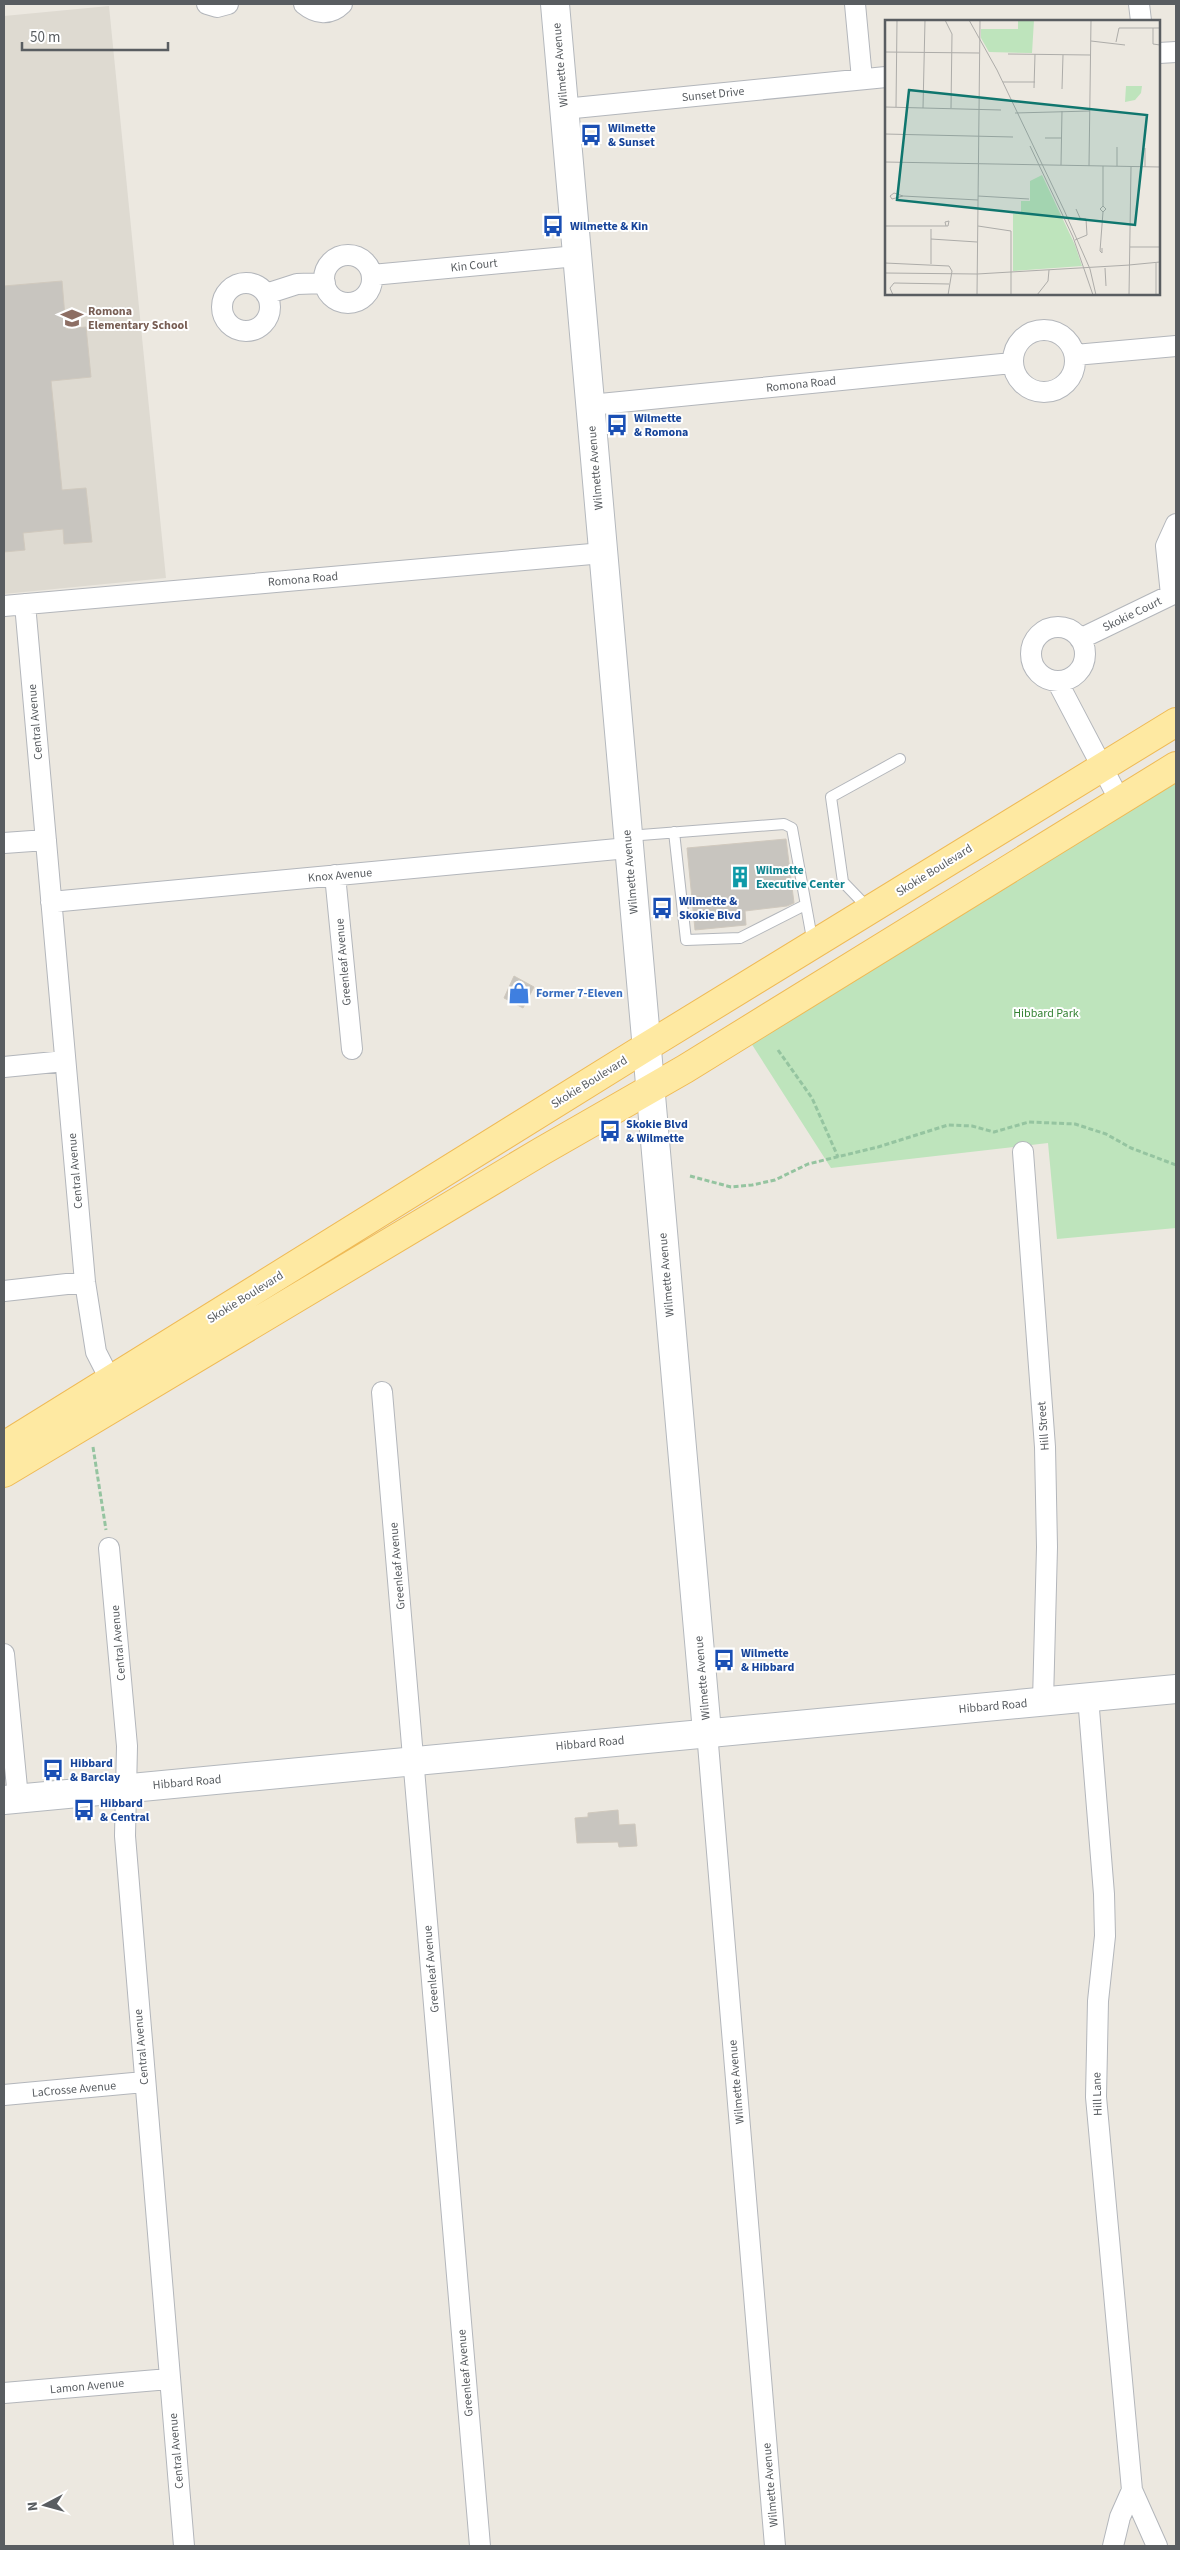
<svg xmlns="http://www.w3.org/2000/svg" width="1180" height="2550" viewBox="0 0 1180 2550" font-family="'Source Sans 3',sans-serif">
	<rect width="100%" height="100%" fill="#ece8e0"/>
	<path fill="#dedad1" d="M109 6 166 578 4 594V16Z"/>
	<path fill="#bee4bc" d="M1176 780V1228L1057 1239 1048 1143 831 1168 751 1043Z"/>
	<path fill="#c8c5bf" stroke="#d0c9be" d="M62 281 66 329 86 327 91 377 51 381 62 490 86 488 92 542 64 544 63 529 23 533 25 550 4 552V286Z
		M786 839 794 903 787 906 745 911 746 925 695 930 687 848Z
		M514 976 534 987 523 1008 504 998Z
		M618 1810 619 1825 635 1824 637 1846 619 1847 618 1842 577 1843 575 1818 588 1817V1813Z"/>
	<g fill="none" stroke-linecap="round" stroke-linejoin="round">
		<g stroke="#b3b6bb" stroke-width="12">
			<path id="lane" d="M674 832 686 940 740 938 805 905
				M628 836 784 824 792 828 813 944
				M869 909 843 882 831 797 900 759"/>
		</g>
		<g stroke="#b3b6bb" stroke-width="22">
			<path id="street" d="M207 4 217 7 228 4
				M304 4C316 14 330 16 342 4
				M855 4 862 79
				M1139 4 1141 21
				M1159 53 1176 52
				M564 109 886 77
				M324 279a24 24 0 1 1 48 0a24 24 0 1 1-48 0Z
				M372 275 577 256
				M222 307a24 24 0 1 1 48 0a24 24 0 1 1-48 0Z
				M266 294 297 284 325 283
				M1013 361a31 31 0 1 1 62 0a31 31 0 1 1-62 0Z
				M1075 355 1176 346
				M590 405 1012 363
				M25 604 85 1282 96 1352 116 1391
				M4 606 603 553
				M1031 654a27 27 0 1 1 54 0a27 27 0 1 1-54 0Z
				M1080 639 1171 595 1166 546 1176 524
				M1057 681 1120 801
				M4 843 46 840
				M335 875 352 1049
				M51 902 628 848
				M4 1067 65 1061
				M1023 1152 1045 1447 1047 1547 1043 1701
				M4 1291 85 1282
				M382 1392 480 2546
				M109 1548 127 1746 125 1836 184 2546
				M4 1654 18 1798
				M1088 1697 1104 1894 1105 1936 1098 2001 1096 2097 1132 2490 1157 2546
				M707 1732 775 2546
				M4 2095 144 2082
				M4 2393 169 2379
				M1113 2546 1120 2517 1132 2490"/>
		</g>
		<g stroke="#b4b8bd" stroke-width="30">
			<path id="secondary" d="M555 4 707 1732
				M4 1800 1176 1689"/>
		</g>
		<g stroke="#efba55" stroke-width="30">
			<path id="primary" d="M4 1446 646 1047 1176 722
				M4 1473 542 1151 685 1069 1176 766"/>
		</g>
		<path stroke="#95c4a0" stroke-width="3" stroke-dasharray="5 2.5" stroke-linecap="butt" d="M778 1050 812 1098 838 1157
			M690 1176 731 1187 752 1185 775 1180 808 1164 878 1147 948 1125 972 1126 994 1132 1029 1122 1075 1124 1106 1134 1131 1148 1176 1165
			M93 1447 106 1530"/>
		<use href="#lane" stroke="#fff" stroke-width="10"/>
		<use href="#street" stroke="#fff" stroke-width="20"/>
		<use href="#secondary" stroke="#fff" stroke-width="28"/>
		<use href="#primary" stroke="#fee9a2" stroke-width="28"/>
	</g>
	<defs>
		<g id="bus-bare" transform="scale(1.725)"><path d="M-5-6H5V4H4V6H2V4H-2V6H-4V4H-5ZM-3.5-4V0h7V-4ZM-3.5 1.2v1.5H-2V1.2ZM2 1.2v1.5H3.5V1.2Z" fill="#1a4fb4" stroke="#fff" stroke-width="2.5" paint-order="stroke"/></g>
		<g id="school-bare" transform="scale(1.725)"><path d="M0-5L7-2L0 1L-7-2ZM-4 1L0 2.5L4 1V4Q0 6-4 4Z" fill="#8d6e63" stroke="#fff" stroke-width="2.5" paint-order="stroke"/></g>
		<g id="building-bare" transform="scale(1.725)"><path d="M-4-6H4V6H1V3H-1V6H-4ZM-2.5-4.3h1.7v1.8h-1.7ZM.8-4.3h1.7v1.8H.8ZM-2.5-1h1.7V.8h-1.7ZM.8-1h1.7V.8H.8Z" fill="#0f9aa8" stroke="#fff" stroke-width="2.5" paint-order="stroke"/></g>
		<g id="shop-bare" transform="scale(1.725)"><path d="M-5-2.5h2.3a2.7 3.5 0 0 1 5.4 0H5L5.5 6h-11ZM-1.5-2.5h3a1.5 2.3 0 0 0-3 0Z" fill="#3f7fe0" stroke="#fff" stroke-width="2.5" paint-order="stroke"/></g>
	</defs>
	<g fill-rule="evenodd">
		<use href="#bus-bare" x="591" y="135"/>
		<use href="#bus-bare" x="553" y="226"/>
		<use href="#school-bare" x="72" y="318"/>
		<use href="#bus-bare" x="617" y="425"/>
		<use href="#building-bare" x="740" y="877"/>
		<use href="#bus-bare" x="662" y="908"/>
		<use href="#shop-bare" x="519" y="993"/>
		<use href="#bus-bare" x="610" y="1131"/>
		<use href="#bus-bare" x="724" y="1660"/>
		<use href="#bus-bare" x="53" y="1770"/>
		<use href="#bus-bare" x="84" y="1810"/>
	</g>
	<g text-anchor="middle" stroke-width="4" stroke-linejoin="round" paint-order="stroke">
		<g font-size="12" fill="#595d61" stroke="#fff">
			<text transform="translate(560 65) rotate(-95)" y="4">Wilmette Avenue</text>
			<text transform="translate(713 94) rotate(-6)" y="4">Sunset Drive</text>
			<text transform="translate(474 265) rotate(-6)" y="4">Kin Court</text>
			<text transform="translate(801 384) rotate(-6)" y="4">Romona Road</text>
			<text transform="translate(595 468) rotate(-95)" y="4">Wilmette Avenue</text>
			<text transform="translate(303 579) rotate(-5)" y="4">Romona Road</text>
			<text transform="translate(1132 614) rotate(-26)" y="4">Skokie Court</text>
			<text transform="translate(35 722) rotate(-95)" y="4">Central Avenue</text>
			<text transform="translate(934 870) rotate(-32)" y="4">Skokie Boulevard</text>
			<text transform="translate(630 872) rotate(-95)" y="4">Wilmette Avenue</text>
			<text transform="translate(340 875) rotate(-5)" y="4">Knox Avenue</text>
			<text transform="translate(343 962) rotate(-95)" y="4">Greenleaf Avenue</text>
			<text transform="translate(589 1082) rotate(-32)" y="4">Skokie Boulevard</text>
			<text transform="translate(75 1171) rotate(-95)" y="4">Central Avenue</text>
			<text transform="translate(666 1275) rotate(-95)" y="4">Wilmette Avenue</text>
			<text transform="translate(245 1297) rotate(-32)" y="4">Skokie Boulevard</text>
			<text transform="translate(1043 1426) rotate(-94)" y="4">Hill Street</text>
			<text transform="translate(397 1566) rotate(-95)" y="4">Greenleaf Avenue</text>
			<text transform="translate(118 1643) rotate(-95)" y="4">Central Avenue</text>
			<text transform="translate(702 1678) rotate(-95)" y="4">Wilmette Avenue</text>
			<text transform="translate(993 1706) rotate(-5)" y="4">Hibbard Road</text>
			<text transform="translate(590 1743) rotate(-5)" y="4">Hibbard Road</text>
			<text transform="translate(187 1782) rotate(-5)" y="4">Hibbard Road</text>
			<text transform="translate(431 1969) rotate(-95)" y="4">Greenleaf Avenue</text>
			<text transform="translate(141 2047) rotate(-95)" y="4">Central Avenue</text>
			<text transform="translate(736 2082) rotate(-95)" y="4">Wilmette Avenue</text>
			<text transform="translate(74 2089) rotate(-5)" y="4">LaCrosse Avenue</text>
			<text transform="translate(1097 2094) rotate(-92)" y="4">Hill Lane</text>
			<text transform="translate(465 2373) rotate(-95)" y="4">Greenleaf Avenue</text>
			<text transform="translate(87 2386) rotate(-5)" y="4">Lamon Avenue</text>
			<text transform="translate(176 2451) rotate(-95)" y="4">Central Avenue</text>
			<text transform="translate(770 2485) rotate(-95)" y="4">Wilmette Avenue</text>
		</g>
		<g font-size="12" font-weight="bold" fill="#164399" stroke="#fff" text-anchor="start">
			<text x="608" y="132">Wilmette<tspan x="608" dy="14">&amp; Sunset</tspan></text>
			<text x="570" y="230">Wilmette &amp; Kin</text>
			<text x="634" y="422">Wilmette<tspan x="634" dy="14">&amp; Romona</tspan></text>
			<text x="679" y="905">Wilmette &amp;<tspan x="679" dy="14">Skokie Blvd</tspan></text>
			<text x="626" y="1128">Skokie Blvd<tspan x="626" dy="14">&amp; Wilmette</tspan></text>
			<text x="741" y="1657">Wilmette<tspan x="741" dy="14">&amp; Hibbard</tspan></text>
			<text x="70" y="1767">Hibbard<tspan x="70" dy="14">&amp; Barclay</tspan></text>
			<text x="100" y="1807">Hibbard<tspan x="100" dy="14">&amp; Central</tspan></text>
		</g>
		<g font-size="12" font-weight="bold" fill="#785e54" stroke="#fff" text-anchor="start">
			<text x="88" y="315">Romona<tspan x="88" dy="14">Elementary School</tspan></text>
		</g>
		<g font-size="12" font-weight="bold" fill="#0d838f" stroke="#fff" text-anchor="start">
			<text x="756" y="874">Wilmette<tspan x="756" dy="14">Executive Center</tspan></text>
		</g>
		<g font-size="12" font-weight="bold" fill="#366cbe" stroke="#fff" text-anchor="start">
			<text x="536" y="997">Former 7-Eleven</text>
		</g>
		<g font-size="12" fill="#368335" stroke="#fff">
			<text x="1046" y="1017">Hibbard Park</text>
		</g>
	</g>
	<g transform="translate(885 20)">
		<rect width="275" height="275" fill="#ece8e0"/>
		<path d="M133 0H149L147 33 104 32 96 18V9H133ZM241 66H257L256 73 250 80 240 82ZM157 155 190 225 197 246 128 251V194H136V181H145V161Z" fill="#bee4bc"/>
		<path fill="none" stroke="#adaca9" stroke-width="1" d="M60 0 67 14 66 88M84 0 112 50 179 190 205 249 211 275M268 8V24L275 25M206 21 240 25M231 22 234 8H275M0 32 94 33M123 34 205 35M118 62H150M149 68 150 34M177 69 178 35M0 87 116 90M11 87 12 0M38 88 40 0M130 93 205 91M0 114 128 117M160 118H177M145 126 188 217 208 275M0 142 275 147M176 145 177 91M204 146 206 0M232 146V127M260 147V128M18 176 7 179 5 176 9 173 18 176 93 180M93 176 144 179M218 186 215 189 218 192 221 189 218 186V146M0 206H63L64 201 60 202 61 206M93 206 126 211V275M46 219 92 222M190 220 202 215 201 199 195 198 191 189M245 227H275M217 228V233L215 231 218 192M0 243 64 246 67 251 63 275M46 244V209M244 245 275 242M220 248 221 266M0 253 92 254 245 245M8 275 5 268 9 263 64 264M92 275 95 0M152 275 163 261 164 250M244 275 246 147M271 275V243"/>
		<path fill="#0f766e" fill-opacity="0.15" stroke="#0f766e" stroke-width="2.5" d="M24 70 262 95 250 205 12 180Z"/>
		<rect width="275" height="275" fill="none" stroke="#595d61" stroke-width="2.5"/>
	</g>
	<rect width="1180" height="2550" fill="none" stroke="#595d61" stroke-width="10"/>
	<g transform="translate(45 2505) rotate(264)" stroke="#ffffff" stroke-width="4" paint-order="stroke">
	<path d="M0-4L9 19L0 12L-9 19Z" fill="#595d61"/>
	<text y="-8" font-size="14" font-weight="bold" text-anchor="middle" fill="#595d61">N</text>
	</g>
	<path d="M22 42v8h146v-8" fill="none" stroke="#595d61" stroke-width="2.5"/>
	<text x="30" y="42" font-size="15" fill="#595d61" stroke="#ffffff" stroke-width="4" paint-order="stroke">50 m</text>
</svg>
